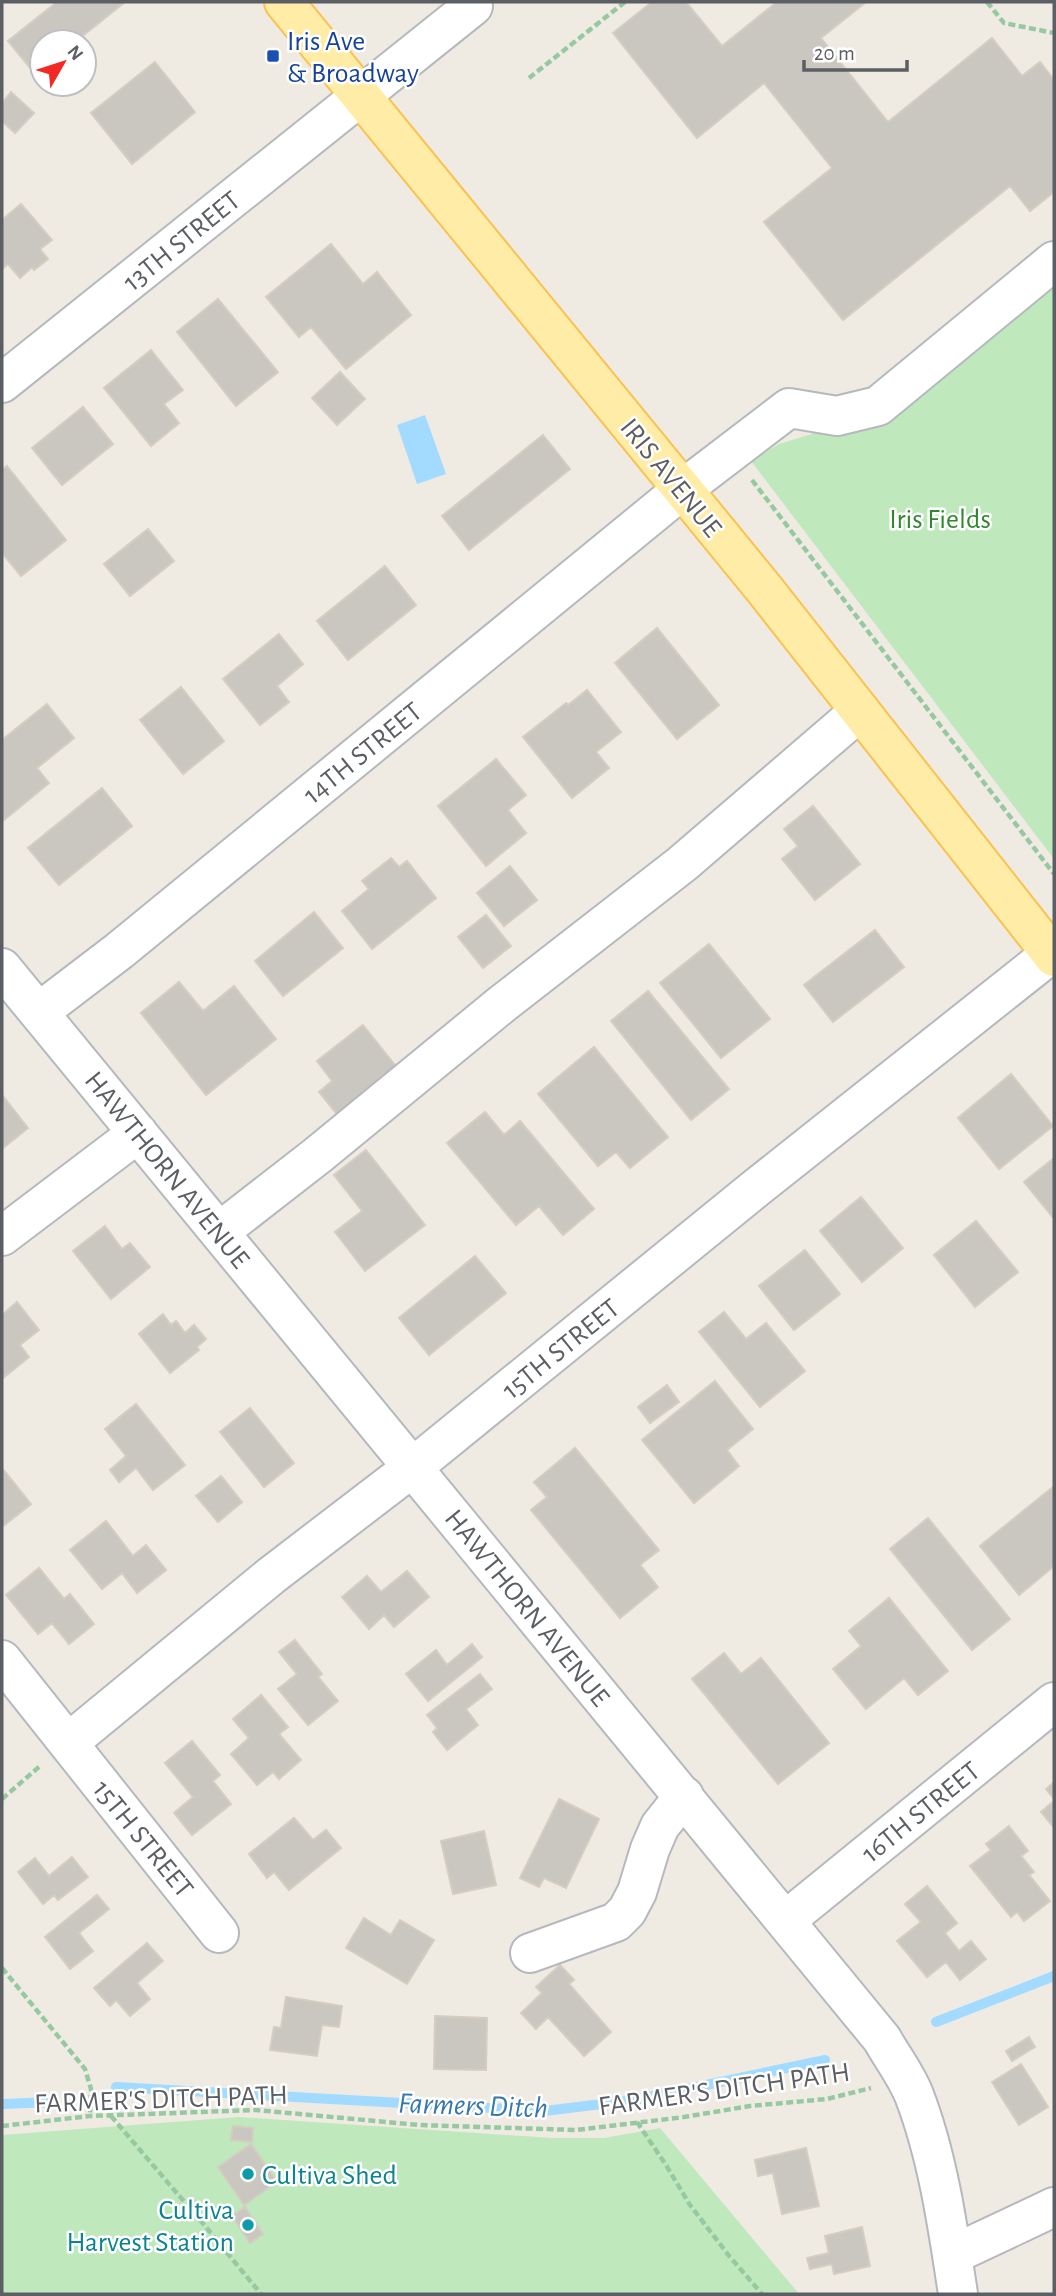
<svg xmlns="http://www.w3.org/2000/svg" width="1056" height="2296" viewBox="0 0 1056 2296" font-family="'Alegreya Sans',sans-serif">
	<rect width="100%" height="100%" fill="#efebe2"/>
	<path fill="#bfe8bd" d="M1054 283V859L751 461 779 444 815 433 855 432 896 411Z
		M238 2117 553 2138H604L660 2128 799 2294H2V2135Z"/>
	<path fill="#a2dbff" d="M425 415 446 474 417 484 397 425Z"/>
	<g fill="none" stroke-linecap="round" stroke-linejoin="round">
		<path stroke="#a2dbff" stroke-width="10" d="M936 2022 1054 1976
			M116 2087 545 2111 634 2100 825 2060
			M2 2104 51 2102"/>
	</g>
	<path fill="#cac6c0" stroke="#d4cdc0" stroke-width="2" d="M57 2H125L75 42H42V68L35 74 8 41Z
		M652 2H686L722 46 777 2H866L821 38 888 122 992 38 1022 76 1040 62 1054 80V192L1030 211 1010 186 843 320 764 222 832 168 764 83 697 138 613 33Z
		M155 62 195 112 132 164 91 113Z
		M11 92 34 113 15 133 2 121V103Z
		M21 204 52 240 40 249 48 259 34 270 32 267 20 278 8 264 2 269V220Z
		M331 244 363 284 377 272 411 315 346 369 311 327 299 337 266 297Z
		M218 299 278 372 236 406 177 332Z
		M151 350 183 390 164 404 179 423 151 446 104 388Z
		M340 372 365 399 337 425 312 398Z
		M83 407 113 444 62 485 32 448Z
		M543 435 570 469 469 550 442 516Z
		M7 466 66 540 21 576 2 553V470Z
		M148 529 174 561 130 596 104 564Z
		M385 566 416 605 348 660 317 621Z
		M657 628 719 705 677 739 615 663Z
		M279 634 303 664 277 686 289 702 260 725 223 679Z
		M181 687 224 741 183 774 140 720Z
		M587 690 621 732 596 752 609 768 572 798 523 737 566 703 568 705Z
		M47 704 74 738 37 768 49 783 4 820 2 817V740Z
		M496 759 526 795 508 810 526 833 486 866 438 806Z
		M102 788 132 826 59 885 28 848Z
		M813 806 860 864 815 900 782 859 798 846 784 829Z
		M391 858 399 867 407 861 436 898 372 949 342 911 369 889 362 881Z
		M510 866 537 900 504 926 477 893Z
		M314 912 343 948 283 996 255 961Z
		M486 915 511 946 483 968 458 937Z
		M875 930 904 967 833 1022 804 985Z
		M709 944 770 1019 721 1058 660 983Z
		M179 982 203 1011 234 986 276 1039 206 1095 141 1013Z
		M648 991 729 1089 691 1120 611 1021Z
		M363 1025 403 1075 344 1123 319 1092 332 1081 317 1061Z
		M594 1047 668 1137 630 1168 616 1152 598 1166 538 1094Z
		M1011 1074 1053 1126 999 1169 958 1118Z
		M3 1096 28 1128 2 1149V1097Z
		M485 1112 504 1135 520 1121 594 1209 563 1235 539 1206 516 1225 447 1143Z
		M366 1150 425 1225 365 1271 335 1232 362 1211 334 1175Z
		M1054 1158V1219L1024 1182Z
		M861 1197 903 1248 862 1282 820 1231Z
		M976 1221 1018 1272 975 1307 934 1255Z
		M105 1226 122 1249 130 1243 150 1267 111 1299 73 1251Z
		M805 1250 840 1294 794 1330 759 1286Z
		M475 1256 506 1293 429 1355 399 1318Z
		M17 1302 39 1330 20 1345 29 1357 2 1379V1315Z
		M724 1312 746 1339 766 1323 805 1371 760 1407 699 1332Z
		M163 1314 171 1325 176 1321 185 1333 194 1325 206 1339 197 1347 199 1350 170 1373 139 1334Z
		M715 1381 753 1429 727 1450 739 1466 694 1503 642 1440Z
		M667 1385 679 1402 650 1423 638 1407Z
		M136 1404 185 1465 153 1490 136 1468 119 1482 110 1470 126 1456 105 1429Z
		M250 1408 294 1463 264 1487 220 1432Z
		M575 1448 659 1550 640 1565 658 1587 620 1618 531 1510 547 1497 534 1482Z
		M2 1468 31 1504 2 1527Z
		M221 1476 242 1502 218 1522 196 1496Z
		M1054 1486V1566L1019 1595 980 1546Z
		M928 1518 1010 1619 972 1650 890 1549Z
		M106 1521 133 1556 146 1545 166 1570 137 1593 122 1573 102 1589 70 1550Z
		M39 1568 64 1599 70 1594 94 1624 69 1644 52 1623 38 1634 6 1595Z
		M407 1571 429 1597 394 1627 384 1615 369 1629 342 1597 367 1576 381 1592Z
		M889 1598 948 1671 918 1695 904 1678 866 1709 833 1669 861 1646 849 1631Z
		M295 1640 322 1674 318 1677 338 1701 308 1725 278 1689 297 1674 279 1652Z
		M472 1644 482 1657 428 1701 406 1674 436 1650 447 1665Z
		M724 1653 741 1674 761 1658 829 1743 778 1784 692 1679Z
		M480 1674 492 1689 466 1709 478 1725 447 1750 433 1732 437 1728 427 1715Z
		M261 1695 288 1727 279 1734 301 1760 279 1779 273 1772 257 1785 231 1754 249 1738 233 1719Z
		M192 1741 220 1775 213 1781 231 1804 192 1835 174 1813 193 1797 165 1763Z
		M1054 1782V1799L1046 1789Z
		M559 1799 599 1819 566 1888 544 1878 539 1887 520 1878Z
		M1054 1801V1828L1041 1812Z
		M294 1818 313 1840 326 1830 341 1848 289 1890 274 1872 267 1878 249 1854Z
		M1009 1826 1028 1851 1021 1856 1034 1872 1029 1875 1050 1901 1024 1921 1017 1912 1011 1917 970 1866 991 1850 986 1844Z
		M484 1831 496 1885 453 1894 441 1841Z
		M72 1857 88 1877 58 1900 54 1895 43 1904 18 1872 35 1858 49 1876Z
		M927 1886 957 1923 945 1933 959 1951 971 1941 986 1959 960 1980 946 1962 927 1977 897 1941 921 1922 905 1904Z
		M97 1895 109 1909 79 1933 93 1951 70 1969 45 1937Z
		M364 1918 391 1935 400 1920 434 1940 407 1984 346 1948Z
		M147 1943 163 1961 137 1983 150 1999 130 2016 116 2000 110 2006 94 1988Z
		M560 1965 574 1980 569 1984 611 2032 584 2056 548 2017 536 2029 521 2013 542 1993 536 1987Z
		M286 1997 342 2006 339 2027 322 2025 317 2056 270 2050 274 2027 281 2028Z
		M435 2016 487 2018 486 2070 434 2069Z
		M1029 2037 1035 2047 1012 2061 1006 2051Z
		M1021 2064 1048 2107 1019 2125 992 2082Z
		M233 2126 253 2128 252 2142 231 2140Z
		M251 2144 277 2182 244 2205 218 2167Z
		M806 2148 819 2206 782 2214 773 2173 758 2176 755 2160Z
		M245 2207 263 2234 250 2243 232 2216Z
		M862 2227 870 2266 834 2274 832 2264 810 2269 807 2258 829 2253 825 2236Z"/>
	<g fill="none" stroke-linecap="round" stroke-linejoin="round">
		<g stroke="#b5b9be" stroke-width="42">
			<path id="minor" d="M2 383 473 6
				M2 968 882 2039C892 2057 906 2075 914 2095 938 2157 948 2228 958 2294
				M39 1012 119 951 683 489 789 408 837 416 878 406 1054 261
				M219 1232 318 1155 502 1004 682 864 860 711
				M2 1236 138 1133
				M2 1660 219 1933
				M68 1743 272 1575 413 1467 756 1188 1052 953
				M786 1920 1054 1702
				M530 1953 616 1922 627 1911 637 1892 650 1849 660 1826 684 1796
				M952 2255 1054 2207"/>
		</g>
		<g stroke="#f9c251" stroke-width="42">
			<path id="major" d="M284 2 765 590 1054 957"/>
		</g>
		<path stroke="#96c9a2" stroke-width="4.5" stroke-dasharray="7 3.5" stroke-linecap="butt" d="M987 2 1004 23 1054 33
			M529 78 625 2
			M752 480 1054 874
			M2 1799 40 1766
			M2 1968 85 2069 91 2089 90 2116
			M111 2116 205 2226 261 2294
			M637 2122 666 2165 690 2205 730 2257 762 2294
			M2 2126 90 2116 256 2110 419 2125 576 2130 684 2117 750 2106 827 2099 871 2088"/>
		<use href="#minor" stroke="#fff" stroke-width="38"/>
		<use href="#major" stroke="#ffeca7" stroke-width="38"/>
	</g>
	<rect fill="#1a4fb4" stroke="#fff" stroke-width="2.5" x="266" y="49" width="14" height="14" rx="3.5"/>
	<g fill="#0f9aa8" stroke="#fff" stroke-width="2.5">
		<circle cx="248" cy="2174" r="7"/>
		<circle cx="248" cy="2225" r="7"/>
	</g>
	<g text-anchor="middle" stroke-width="5" stroke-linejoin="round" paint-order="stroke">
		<g font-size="28" fill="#164399" stroke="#fff" text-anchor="start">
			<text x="287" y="50">Iris Ave<tspan x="287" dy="32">&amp; Broadway</tspan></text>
		</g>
		<g font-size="28" fill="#5b5f64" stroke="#fff">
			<text transform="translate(181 240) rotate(-39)" y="10">13TH STREET</text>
			<text transform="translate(672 477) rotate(51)" y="10">IRIS AVENUE</text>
			<text transform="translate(362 752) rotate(-39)" y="10">14TH STREET</text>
			<text transform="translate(168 1169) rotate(51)" y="10">HAWTHORN AVENUE</text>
			<text transform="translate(560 1348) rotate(-39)" y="10">15TH STREET</text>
			<text transform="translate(528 1607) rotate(51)" y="10">HAWTHORN AVENUE</text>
			<text transform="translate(920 1811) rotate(-39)" y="10">16TH STREET</text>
			<text transform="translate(144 1838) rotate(51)" y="10">15TH STREET</text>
			<text transform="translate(724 2088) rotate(-8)" y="10">FARMER'S DITCH PATH</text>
			<text transform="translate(161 2098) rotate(-2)" y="10">FARMER'S DITCH PATH</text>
		</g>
		<g font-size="28" fill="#30872f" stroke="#fff">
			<text x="940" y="528">Iris Fields</text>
		</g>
		<g font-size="28" fill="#0d838f" stroke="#fff" text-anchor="start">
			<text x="262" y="2184">Cultiva Shed</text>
			<text x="234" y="2219" text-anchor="end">Cultiva<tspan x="234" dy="32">Harvest Station</tspan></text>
		</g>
		<g font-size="30" font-style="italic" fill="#3677ae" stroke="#fff">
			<text transform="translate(473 2105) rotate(2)" y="10">Farmers Ditch</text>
		</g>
	</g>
	<rect width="1056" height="2296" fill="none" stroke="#5b5f64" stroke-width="7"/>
	<g transform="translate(63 63) rotate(51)"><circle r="33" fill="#ffffff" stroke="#bdbfc1" stroke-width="2"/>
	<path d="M0-5L12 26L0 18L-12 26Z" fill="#f32a24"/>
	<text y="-10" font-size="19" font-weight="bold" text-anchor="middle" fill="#5b5f64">N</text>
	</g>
	<path d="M804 60v10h103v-10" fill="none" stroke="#5b5f64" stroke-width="3.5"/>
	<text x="814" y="60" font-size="21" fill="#5b5f64" stroke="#ffffff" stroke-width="5" paint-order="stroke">20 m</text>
</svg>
